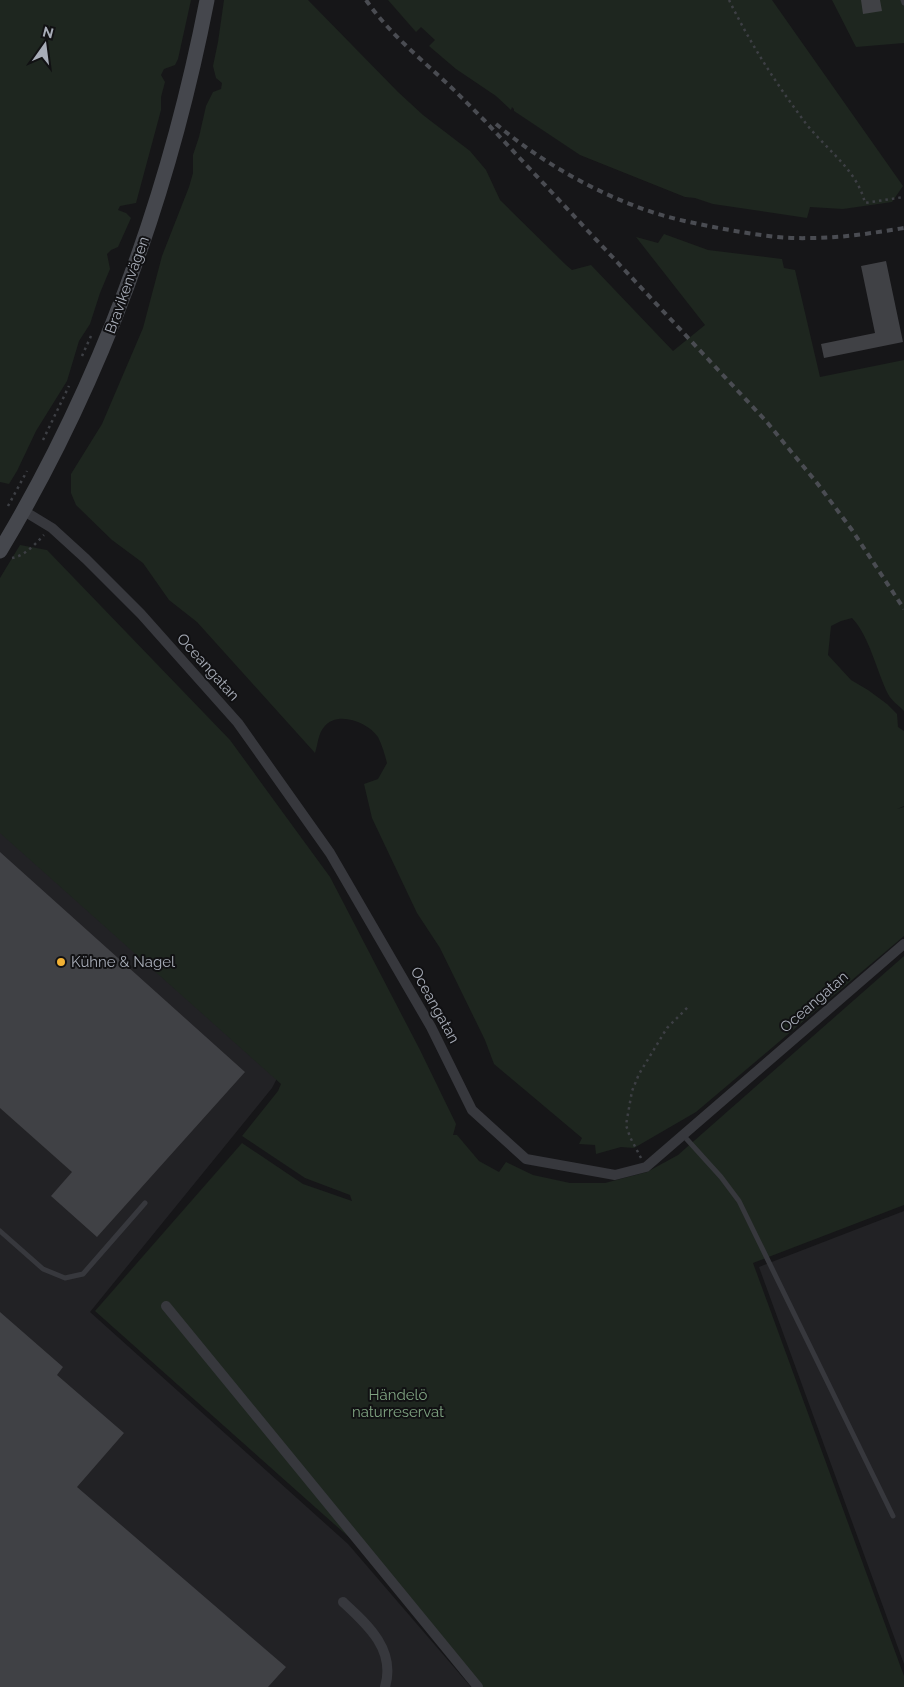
<svg xmlns="http://www.w3.org/2000/svg" width="904" height="1687" viewBox="0 0 904 1687" font-family="Raleway,sans-serif">
	<rect width="100%" height="100%" fill="#161618"/>
	<path fill="#222225" d="M0 812 286 1061 272 1088 90 1312 348 1544 471 1687H0Z
		M904 1211V1664L759 1267Z"/>
	<path fill="#1e261f" d="M0 0H191L178 59 175 65 164 69 161 75 165 82 161 97V110L136 203 120 206 118 210 126 213 131 218 118 247 111 250 107 254 110 269 100 293 90 324 79 341 67 381 36 431 17 471 9 484 0 482Z
		M224 0H308L398 92 423 115 470 151 486 170 500 200 566 265 572 270 591 265 673 351 705 325 636 237 658 243 664 234 708 250 782 259 784 268 795 270 820 377 904 360V711C899 706 891 700 888 694 877 672 869 635 852 618L841 621 831 626 828 655 851 680 868 690 887 704 897 714 898 727 904 731V806L897 809 904 807V936L696 1112 634 1148 621 1147 596 1154 595 1145 579 1144 582 1138 494 1064 485 1040 440 948 417 913 372 818 364 784 378 779 387 763C385 755 382 745 378 737 368 722 337 710 324 727 318 734 318 744 315 753L197 622 169 600 143 563 112 540 76 505 71 493V474L102 424 143 328 162 256 189 187 193 173V155L199 137 206 106 213 92 221 89 222 83 216 78 213 66 218 42Z
		M388 0H772L903 186 892 202 843 209 810 207 807 218 713 204 695 198 685 197 580 155 514 111V109L512 107 511 110 496 96 456 69 429 46 435 40 421 27 416 32Z
		M832 0H904V43L856 47Z
		M20 545 47 550 230 740 330 877 420 1050 456 1124 453 1135H457L479 1161 499 1172 506 1162 533 1175 570 1183H605L647 1172 678 1155 904 956V1205L753 1263 904 1676V1687H476L352 1540 95 1311 242 1143 303 1184 352 1201 350 1195 305 1178 242 1136 278 1091 281 1084 0 833V578Z"/>
	<path fill="#404145" d="M861 0H880L882 11 863 14Z
		M886 261 903 342 824 358 821 344 875 333 861 266Z
		M0 852 245 1072 97 1237 51 1196 72 1172 0 1108Z
		M0 1312 63 1367 57 1375 124 1433 77 1487 286 1667 268 1687H0Z"/>
	<g fill="none" stroke-linecap="round" stroke-linejoin="round">
		<path stroke="#3d3f44" stroke-width="2.5" stroke-dasharray="2.5 4" stroke-linecap="butt" d="M729 0C750 43 775 82 804 121 824 148 857 169 865 203L904 197
			M82 356 91 336
			M43 440 69 386
			M8 506 27 471
			M12 558C25 556 35 544 44 535
			M641 1158 630 1137 626 1125 632 1091 639 1074 667 1028 688 1007"/>
		<path stroke="#37383d" stroke-width="5" d="M903 0 904 3
			M683 1135 721 1177 739 1201 893 1516
			M0 1231 43 1269 65 1278 83 1274 145 1203"/>
		<path stroke="#37383d" stroke-width="10" d="M24 511 52 528 86 559 141 614 238 723 330 853 431 1027 472 1110 526 1159 615 1175 646 1167 904 944
			M166 1306 478 1687
			M343 1602C368 1625 396 1650 385 1687"/>
		<path stroke="#45474d" stroke-width="15" d="M0 551C102 381 169 195 207 0"/>
		<path stroke="#4a4c52" stroke-width="4" stroke-dasharray="6 5" stroke-linecap="butt" d="M366 0C391 36 424 61 455 91 465 101 475 111 485 121L766 421 817 483 852 530 904 609
			M496 124C540 161 592 191 646 210 671 219 698 224 724 229 752 234 781 239 810 238 842 238 873 233 904 228"/>
	</g>
	<circle fill="#f2b134" stroke="#111113" stroke-width="2" cx="61" cy="962" r="5"/>
	<g text-anchor="middle" stroke-width="4" stroke-linejoin="round" paint-order="stroke">
		<g font-size="15" fill="#a8adb8" stroke="#111113">
			<text transform="translate(127 285) rotate(-70)" y="5">Bravikenvägen</text>
			<text transform="translate(208 667) rotate(48)" y="5">Oceangatan</text>
			<text transform="translate(814 1002) rotate(-41)" y="5">Oceangatan</text>
			<text transform="translate(435 1005) rotate(61)" y="5">Oceangatan</text>
		</g>
		<g font-size="15" fill="#a8adb8" stroke="#111113" text-anchor="start">
			<text x="71" y="967">Kühne &amp; Nagel</text>
		</g>
		<g font-size="15" fill="#7fa381" stroke="#111113">
			<text x="398" y="1400">Händelö<tspan x="398" dy="17">naturreservat</tspan></text>
		</g>
	</g>
	<g transform="translate(45 45) rotate(14)" stroke="#111113" stroke-width="4" paint-order="stroke">
	<path d="M0-4L9 19L0 12L-9 19Z" fill="#a8adb8"/>
	<text y="-8" font-size="14" font-weight="bold" text-anchor="middle" fill="#a8adb8">N</text>
	</g>
</svg>
